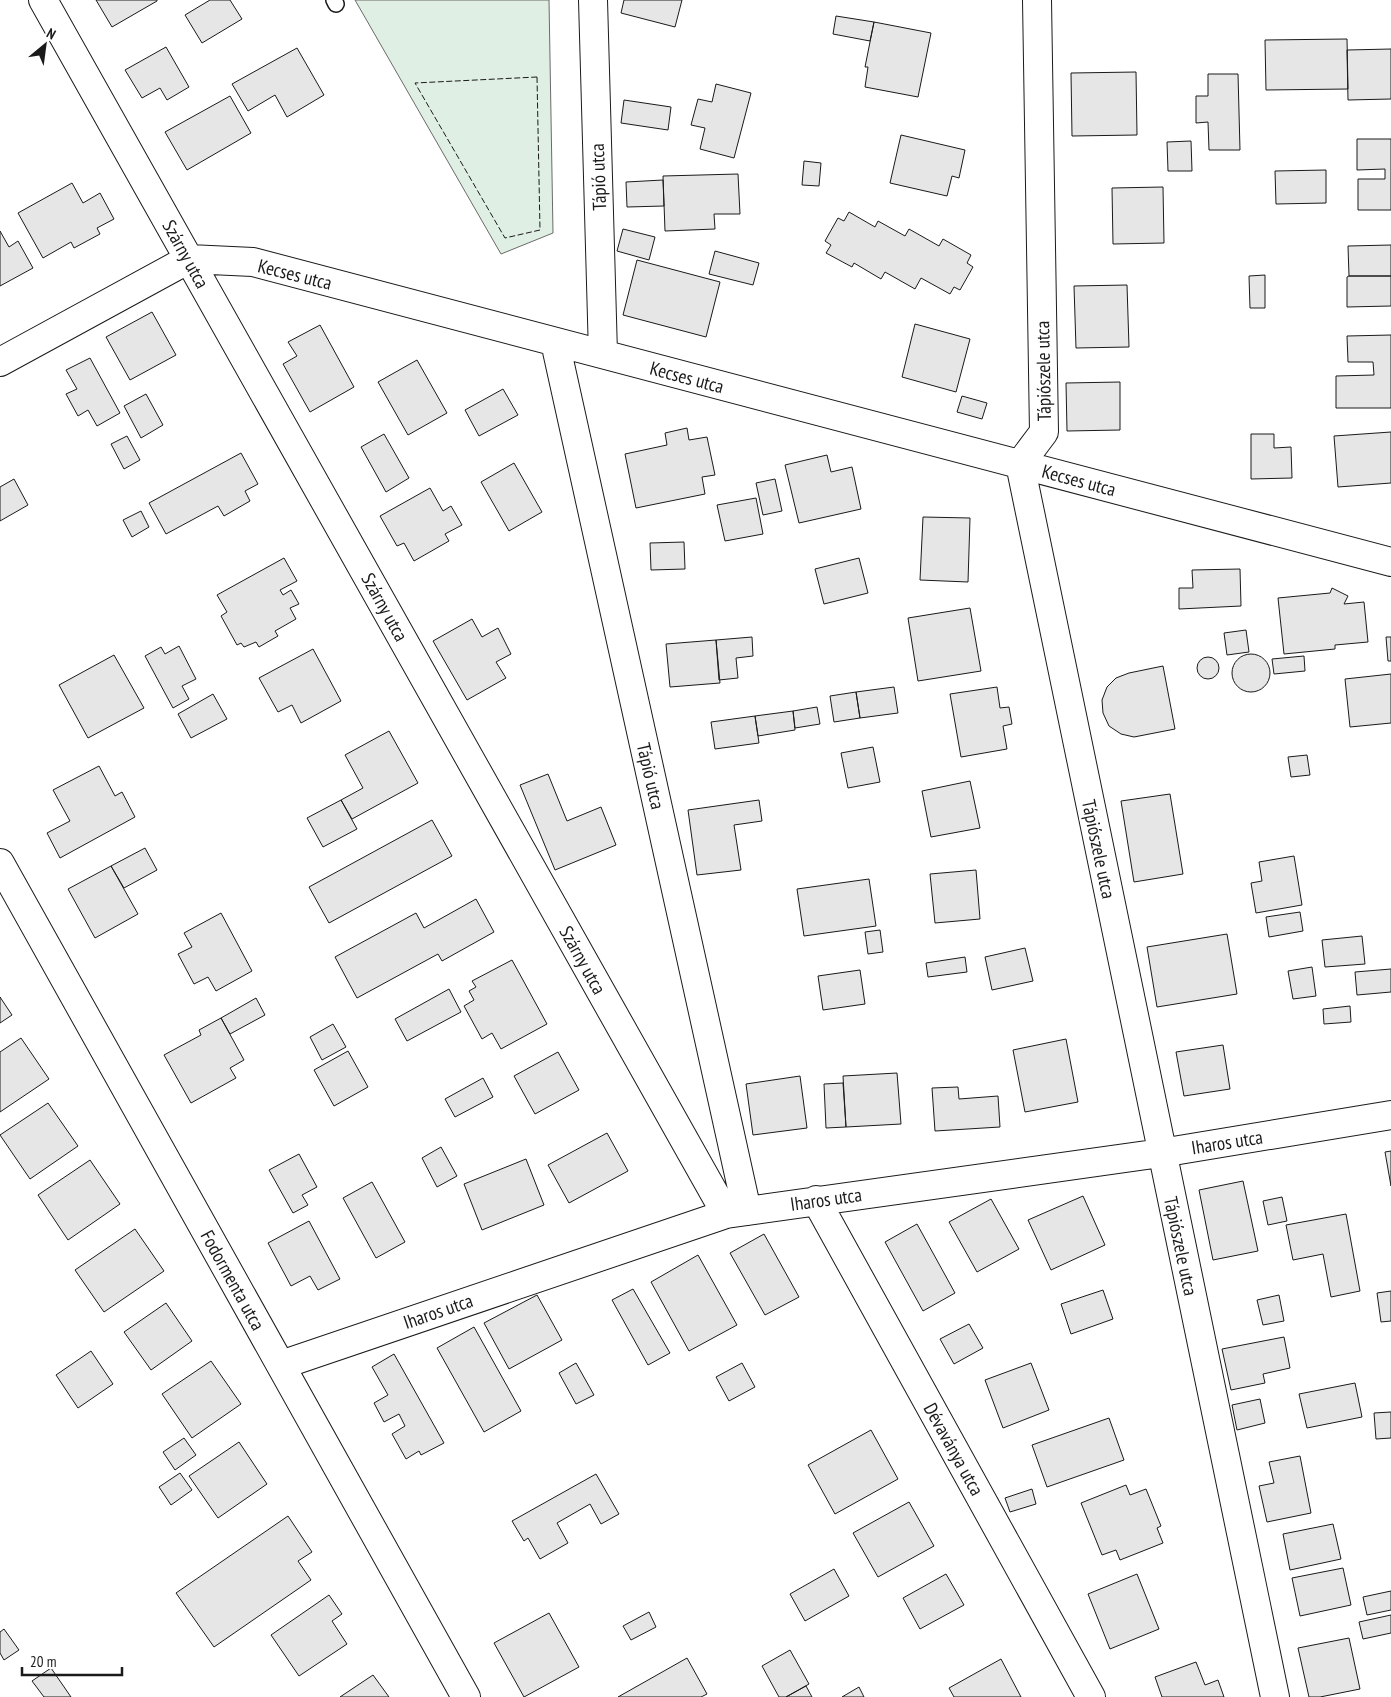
<svg xmlns="http://www.w3.org/2000/svg" width="1391" height="1697" viewBox="0 0 1391 1697" font-family="'PT Sans Narrow',sans-serif">
	<rect width="100%" height="100%" fill="#fff"/>
	<path fill="#e0efe3" stroke="#6a6a6a" d="M355 0H549L553 233 501 254Z"/>
	<path fill="#e6e6e6" stroke="#1a1a1a" d="M96 0H157V1L112 27Z
		M210 0H230L242 19 202 43 185 15Z
		M624 0H682L675 27 621 13Z
		M836 16 874 22 870 41 833 34Z
		M874 22 931 33 918 97 865 87 868 67H865Z
		M1347 39 1348 89 1266 90 1265 40Z
		M166 47 189 87 167 100 160 88 142 98 125 70Z
		M297 48 324 95 287 117 275 95 248 111 232 84Z
		M1391 49V99L1348 100 1347 50Z
		M1136 72 1137 135 1072 136 1071 73Z
		M1208 74H1238L1240 150H1209L1208 122 1196 123V96H1208Z
		M716 84 751 93 734 158 700 149 705 128 691 125 698 99 712 102Z
		M230 96 251 133 187 170 165 132Z
		M624 100 671 107 668 130 621 123Z
		M901 135 965 150 959 178 952 176 947 196 890 183Z
		M1357 139H1391V210H1358V179H1385V169L1357 170Z
		M1191 141 1192 171H1168L1167 142Z
		M804 161 821 163 819 186 802 185Z
		M1326 170V203L1276 204 1275 171Z
		M738 174 740 214H714L715 229 665 231 663 176Z
		M663 180 664 206 627 207 626 182Z
		M72 183 83 203 100 193 114 219 97 228 100 234 74 248 71 242 43 258 18 213Z
		M1163 187 1164 243 1113 244 1112 188Z
		M849 212 875 227 878 221 905 236 909 229 939 246 943 239 971 255 967 263 973 267 960 290 954 287 950 294 921 278 915 289 885 272 881 279 854 263 852 267 826 253 831 245 825 241 838 218 844 221Z
		M623 229 655 237 649 260 617 251Z
		M0 231 9 247 18 241 33 268 0 286Z
		M1391 245V276H1349L1348 246Z
		M715 251 759 263 753 285 709 274Z
		M637 260 720 282 706 337 623 315Z
		M1265 275V308H1250L1249 276Z
		M1349 276H1391V306L1347 307V277Z
		M1127 285 1129 347 1076 348 1074 286Z
		M152 312 176 355 130 380 106 337Z
		M915 324 970 339 956 392 902 377Z
		M320 325 354 387 310 412 283 364 297 356 288 342Z
		M1391 335V408H1336V376L1374 375 1373 362H1348L1347 336Z
		M90 358 120 413 97 426 88 410 78 416 66 394 77 389 66 370Z
		M417 360 447 413 408 435 378 382Z
		M1120 382V430L1067 431 1066 383Z
		M503 389 518 415 479 436 465 410Z
		M146 394 163 425 141 438 124 406Z
		M962 396 987 403 982 419 957 412Z
		M687 428 689 440 707 437 715 475 702 477 705 494 636 508 625 454 667 445 665 433Z
		M1391 432V483L1338 487 1334 436Z
		M384 434 409 478 386 492 361 447Z
		M1251 434H1274V448L1291 447 1292 478 1251 479Z
		M127 436 140 460 124 469 111 444Z
		M241 453 258 484 245 491 250 501 224 516 218 506 166 534 149 503Z
		M827 455 831 472 852 467 861 509 799 523 785 465Z
		M514 463 542 512 509 531 481 482Z
		M14 479 28 505 0 521V487Z
		M775 479 782 511 763 515 756 483Z
		M430 488 443 511 451 506 462 525 445 534 449 541 414 561 404 543 397 546 380 516Z
		M756 498 763 534 725 541 717 505Z
		M141 511 149 527 132 537 123 520Z
		M923 517 970 518 968 582 920 580Z
		M684 542 685 569 651 570 650 543Z
		M284 558 297 581 280 590 283 595 291 590 299 604 290 608 296 619 275 631 278 636 259 647 256 642 244 647 241 643 237 645 221 616 227 612 217 595Z
		M859 558 868 593 824 604 815 569Z
		M1240 569 1241 606 1179 609V588H1193L1192 570Z
		M1332 588 1348 596 1344 604 1364 602 1368 642 1335 645V649L1284 654 1278 598 1330 593Z
		M970 608 981 671 918 681 908 618Z
		M472 619 482 637 498 628 511 654 496 662 506 678 467 700 433 641Z
		M1246 630 1249 652 1227 655 1224 633Z
		M752 637 753 656 736 658 738 678 719 680 716 640Z
		M1386 637H1391V661H1388Z
		M716 640 720 683 670 687 666 644Z
		M179 646 196 679 182 686 189 699 173 708 145 656 161 647 165 654Z
		M313 649 341 701 301 723 292 705 278 712 259 678Z
		M1232 673a19 19 0 1 1 38 0a19 19 0 1 1-38 0Z
		M114 655 144 708 88 738 59 685Z
		M1304 656 1305 671 1274 674 1272 659Z
		M1197 668a11 11 0 1 1 22 0a11 11 0 1 1-22 0Z
		M1163 666 1175 729 1134 737 1121 734 1109 726 1103 713 1102 700 1107 687 1116 678 1129 673Z
		M1391 674V723L1350 727 1345 679Z
		M894 687 898 713 860 718 856 692Z
		M997 687 1000 708 1009 707 1012 724 1003 726 1007 749 961 757 950 694Z
		M856 692 860 718 834 722 830 696Z
		M213 694 227 719 191 738 178 714Z
		M817 707 820 724 795 728 793 711Z
		M793 711 795 730 758 736 755 716Z
		M755 716 759 743 715 749 711 722Z
		M389 731 418 783 352 819 341 800 363 788 345 755Z
		M873 747 880 782 848 788 841 753Z
		M1307 755 1310 775 1291 777 1288 757Z
		M99 766 115 796 122 792 135 817 60 858 47 833 70 821 53 790Z
		M548 774 567 821 601 807 616 845 555 870 520 785Z
		M970 781 980 828 931 837 922 791Z
		M1170 794 1183 874 1134 882 1121 801Z
		M341 800 357 829 323 847 307 818Z
		M759 800 762 821 734 825 741 870 697 875 688 810Z
		M432 820 452 856 329 923 309 887Z
		M145 848 157 870 124 888 111 866Z
		M1294 856 1302 905 1256 913 1251 883 1262 881 1259 862Z
		M111 866 138 914 95 938 68 889Z
		M976 870 980 919 935 923 930 874Z
		M869 879 876 926 804 936 797 889Z
		M476 899 494 932 442 961 438 954 357 998 335 957 416 913 424 928Z
		M1300 912 1303 931 1269 937 1266 917Z
		M221 913 252 971 216 991 208 977 194 984 178 954 192 947 184 933Z
		M880 930 883 952 868 954 865 932Z
		M1227 934 1237 994 1157 1007 1147 947Z
		M1362 936 1365 964 1325 967 1322 940Z
		M1025 948 1033 981 992 990 985 957Z
		M965 957 967 972 928 977 926 963Z
		M512 960 547 1024 501 1049 492 1033 482 1039 464 1006 474 1000 469 991 476 987 472 981Z
		M1312 967 1316 996 1293 999 1288 971Z
		M1391 969V992L1357 995 1355 972Z
		M860 970 865 1004 823 1010 818 976Z
		M449 989 461 1012 407 1041 395 1019Z
		M0 997 12 1015 0 1023Z
		M256 998 265 1015 230 1034 221 1018Z
		M1350 1006 1351 1022 1324 1024 1323 1009Z
		M221 1018 244 1060 230 1068 236 1078 191 1103 164 1055 201 1035 199 1030Z
		M333 1024 346 1047 322 1060 310 1037Z
		M21 1038 49 1079 0 1112V1052Z
		M1066 1039 1078 1102 1025 1112 1013 1050Z
		M1223 1045 1230 1089 1184 1096 1176 1052Z
		M348 1051 368 1087 334 1106 314 1070Z
		M558 1052 579 1090 535 1114 514 1076Z
		M897 1073 901 1124 846 1127 843 1076Z
		M800 1076 807 1128 753 1135 746 1084Z
		M483 1078 493 1097 455 1117 445 1099Z
		M843 1083 846 1127 826 1128 824 1084Z
		M958 1087 959 1099 998 1096 1000 1127 935 1131 932 1088Z
		M48 1103 78 1146 30 1179 0 1135Z
		M607 1133 628 1171 569 1203 548 1165Z
		M441 1147 457 1176 437 1187 422 1158Z
		M1391 1151V1186L1385 1152Z
		M299 1154 317 1187 302 1195 308 1205 293 1213 269 1170Z
		M526 1159 544 1205 482 1230 464 1184Z
		M90 1160 120 1204 68 1240 38 1195Z
		M1243 1181 1258 1251 1213 1260 1199 1190Z
		M372 1182 405 1242 376 1258 343 1198Z
		M1083 1196 1105 1245 1051 1270 1028 1220Z
		M1282 1197 1287 1221 1268 1225 1263 1201Z
		M991 1199 1019 1249 977 1272 949 1222Z
		M1346 1214 1360 1291 1331 1297 1323 1254 1293 1260 1286 1225Z
		M309 1221 340 1279 318 1290 310 1276 291 1286 268 1243Z
		M917 1224 955 1293 923 1311 885 1242Z
		M135 1229 164 1271 104 1312 75 1270Z
		M764 1234 799 1297 765 1315 730 1253Z
		M698 1255 737 1325 689 1351 651 1282Z
		M633 1289 670 1353 648 1365 612 1300Z
		M1103 1290 1113 1319 1071 1334 1061 1304Z
		M1391 1291V1321L1381 1322 1377 1293Z
		M537 1295 562 1340 509 1369 484 1323Z
		M1279 1295 1284 1321 1263 1325 1257 1300Z
		M166 1303 192 1341 151 1370 124 1332Z
		M969 1324 983 1348 954 1364 940 1339Z
		M474 1327 521 1411 484 1432 437 1348Z
		M1284 1337 1290 1368 1263 1374 1265 1383 1231 1390 1222 1349Z
		M91 1351 113 1384 78 1408 56 1375Z
		M394 1354 444 1443 421 1455 419 1451 406 1459 392 1434 405 1426 399 1414 384 1422 374 1403 388 1395 372 1367Z
		M211 1361 241 1404 192 1438 162 1394Z
		M576 1363 594 1395 576 1404 559 1373Z
		M742 1363 755 1387 729 1401 716 1377Z
		M1031 1363 1049 1410 1003 1428 985 1380Z
		M1355 1383 1362 1417 1307 1428 1299 1394Z
		M1260 1399 1265 1423 1237 1430 1232 1405Z
		M1391 1412V1438L1376 1439 1374 1413Z
		M1109 1418 1124 1460 1047 1487 1032 1445Z
		M871 1430 898 1479 835 1514 808 1465Z
		M184 1438 196 1455 175 1470 163 1452Z
		M239 1442 267 1484 218 1518 189 1476Z
		M1300 1456 1311 1513 1267 1522 1259 1486 1274 1483 1269 1462Z
		M180 1473 192 1490 171 1505 159 1487Z
		M596 1474 619 1514 601 1524 590 1504 557 1523 568 1543 540 1559 528 1538 524 1541 512 1521Z
		M1126 1485 1130 1495 1146 1489 1161 1526 1157 1528 1163 1543 1120 1560 1116 1550 1102 1555 1081 1503Z
		M1032 1489 1036 1504 1010 1512 1005 1498Z
		M909 1502 934 1546 878 1577 853 1533Z
		M288 1516 312 1552 298 1561 311 1580 214 1647 176 1593Z
		M1333 1524 1341 1559 1290 1570 1283 1534Z
		M1343 1568 1351 1605 1300 1616 1292 1578Z
		M834 1569 849 1596 805 1621 790 1594Z
		M946 1574 964 1605 920 1629 903 1598Z
		M1137 1574 1159 1629 1110 1649 1088 1594Z
		M1391 1591V1610L1367 1615 1363 1597Z
		M329 1595 342 1614 332 1621 347 1644 299 1676 271 1635Z
		M649 1612 656 1627 631 1640 623 1626Z
		M549 1613 579 1667 524 1697 494 1643Z
		M1391 1615V1633L1363 1639 1359 1622Z
		M4 1629 19 1650 4 1660 0 1653V1632Z
		M1349 1638 1360 1689 1320 1697H1309L1298 1648Z
		M790 1650 809 1684 786 1697H779L762 1666Z
		M687 1658 707 1694 701 1697H618Z
		M1001 1659 1021 1697H954L949 1688Z
		M1196 1662 1205 1685 1218 1680 1224 1697H1162L1155 1677Z
		M51 1668 71 1697H44L32 1681Z
		M373 1675 389 1697H340Z
		M806 1686 812 1697H786Z
		M859 1687 864 1697H842Z"/>
	<g fill="none" stroke-linecap="round" stroke-linejoin="round">
		<g stroke="#1a1a1a" stroke-width="18">
			<path id="service" d="M334 0 336 4"/>
		</g>
		<g stroke="#1a1a1a" stroke-width="30">
			<path id="minor" d="M43 0 726 1214
				M593 0 603 354
				M1037 0 1044 432 1020 464 1275 1697
				M555 342 747 1211
				M0 362 189 259 253 262 1391 562
				M0 863 466 1697
				M816 1200 1091 1697
				M281 1365 726 1214 1161 1153 1391 1115"/>
		</g>
		<use href="#service" stroke="#fff" stroke-width="15"/>
		<use href="#minor" stroke="#fff" stroke-width="28"/>
		<path stroke="#1a1a1a" stroke-width="1" stroke-dasharray="6 2.5" stroke-linecap="butt" d="M537 77 540 230 505 238 415 83Z"/>
	</g>
	<g text-anchor="middle" stroke-width="4" stroke-linejoin="round" paint-order="stroke">
		<g font-size="19" fill="#1a1a1a" stroke="#fff">
			<text transform="translate(598 177) rotate(-92)" y="7">Tápió utca</text>
			<text transform="translate(186 254) rotate(61)" y="7">Szárny utca</text>
			<text transform="translate(295 274) rotate(14)" y="7">Kecses utca</text>
			<text transform="translate(1043 371) rotate(-91)" y="7">Tápiószele utca</text>
			<text transform="translate(687 377) rotate(15)" y="7">Kecses utca</text>
			<text transform="translate(1079 480) rotate(15)" y="7">Kecses utca</text>
			<text transform="translate(385 607) rotate(61)" y="7">Szárny utca</text>
			<text transform="translate(651 776) rotate(77)" y="7">Tápió utca</text>
			<text transform="translate(1099 849) rotate(78)" y="7">Tápiószele utca</text>
			<text transform="translate(583 960) rotate(61)" y="7">Szárny utca</text>
			<text transform="translate(1227 1142) rotate(-9)" y="7">Iharos utca</text>
			<text transform="translate(826 1199) rotate(-8)" y="7">Iharos utca</text>
			<text transform="translate(1181 1246) rotate(78)" y="7">Tápiószele utca</text>
			<text transform="translate(233 1280) rotate(61)" y="7">Fodormenta utca</text>
			<text transform="translate(438 1311) rotate(-19)" y="7">Iharos utca</text>
			<text transform="translate(954 1449) rotate(61)" y="7">Dévaványa utca</text>
		</g>
	</g>
	<g transform="translate(45 45) rotate(29)" stroke="#ffffff" stroke-width="4" paint-order="stroke">
	<path d="M0-4L9 19L0 12L-9 19Z" fill="#1a1a1a"/>
	<text y="-8" font-size="14" font-weight="bold" text-anchor="middle" fill="#1a1a1a">N</text>
	</g>
	<path d="M22 1667v8h100v-8" fill="none" stroke="#1a1a1a" stroke-width="2.5"/>
	<text x="30" y="1667" font-size="15" fill="#1a1a1a" stroke="#ffffff" stroke-width="4" paint-order="stroke">20 m</text>
</svg>
